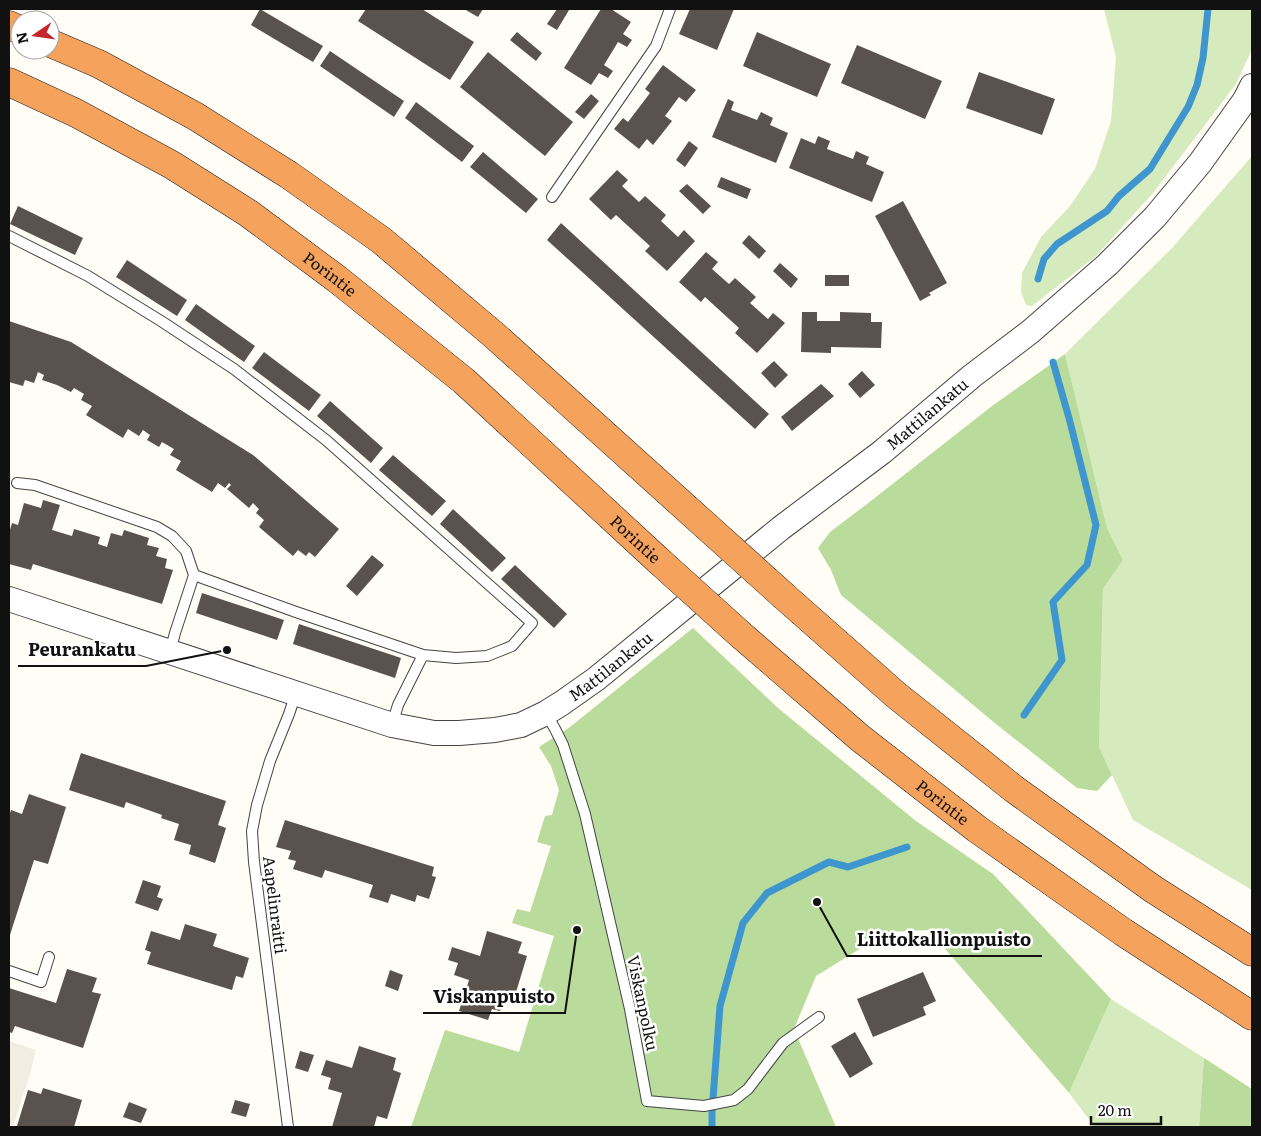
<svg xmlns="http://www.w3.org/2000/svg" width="1261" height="1136" viewBox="0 0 1261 1136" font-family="Literata,serif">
	<rect width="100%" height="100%" fill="#fffdf5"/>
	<path fill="#d5ebbd" d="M1104 9H1252V49L1236 84 1153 193 1096 256 1032 306 1026 305 1021 292 1022 273 1041 237 1070 206 1095 169 1111 121 1116 57Z
		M1252 156V890L1133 820 1099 747 1103 589 1123 560 1107 528 1065 354 1172 248Z
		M1111 999 1204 1058 1199 1127H1095L1069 1093Z"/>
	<path fill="#b9dc9c" d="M1065 354 1107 528 1123 560 1103 589 1099 747 1112 775 1097 791 1077 788 996 724 841 595 831 570 818 548 830 532 867 504 992 406Z
		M693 628 778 708 916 821 993 874 1111 999 1069 1093 929 930 887 932 816 976 794 1029 836 1127H411L445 1030 519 1052 554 936 512 923 517 909 530 912 551 846 537 842 545 816 552 815 559 790 551 766 539 747 570 727Z
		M1204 1058 1252 1089V1127H1199Z"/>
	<path fill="#f1ede2" d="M9 1041 36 1050 30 1074 13 1127H9Z"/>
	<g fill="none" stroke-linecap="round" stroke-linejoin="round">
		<path stroke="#3f96cf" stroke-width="7" d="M1038 279 1044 259 1057 244 1107 211 1119 196 1150 169 1188 107 1197 85 1203 58 1208 9
			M1024 715 1062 660 1053 602 1087 565 1096 525 1069 418 1053 362
			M712 1127V1112L720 1006 743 923 767 893 829 862 848 867 907 847"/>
	</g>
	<path fill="#5a524d" d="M260 9 323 46 313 62 251 25Z
		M366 9H422L474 42 450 80 358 21Z
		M464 9H483L478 17Z
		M557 9H567L569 10 557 30 547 24Z
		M601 9H611L631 22 623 34 632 40 627 47 618 42 604 65 613 71 608 78 599 73 591 85 564 68Z
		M690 9H734L717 50 679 34Z
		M517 32 542 53 536 61 510 40Z
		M757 32 831 64 817 97 743 66Z
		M857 45 942 81 925 119 841 83Z
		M330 51 404 101 394 117 320 66Z
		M488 52 573 122 545 156 460 87Z
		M663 65 696 90 686 102 679 97 665 116 672 121 653 145 647 139 639 149 614 129 623 118 628 122 650 93 645 89Z
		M979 72 1055 99 1042 135 966 108Z
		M591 94 599 101 584 119 575 112Z
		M728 99 734 102 731 110 757 120 761 112 773 118 770 125 788 133 776 163 712 137Z
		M416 102 474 146 462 162 405 118Z
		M818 136 830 141 827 149 853 159 856 151 869 157 866 164 884 172 872 202 789 168 801 138 815 144Z
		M689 141 698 148 685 167 676 160Z
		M483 152 538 199 526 213 470 167Z
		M617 170 628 180 622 186 639 202 645 196 666 215 661 221 678 237 684 230 695 241 667 271 645 251 650 246 616 215 611 220 589 199Z
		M721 177 751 189 747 199 717 187Z
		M687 184 711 206 703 214 679 191Z
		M903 201 947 283 929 293 931 295 920 301 875 216Z
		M18 206 83 238 75 255 10 224Z
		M561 223 769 414 755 429 547 240Z
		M749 235 766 251 759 259 742 243Z
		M706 252 718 262 712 269 729 284 735 278 756 297 750 303 768 319 773 313 785 323 757 353 735 333 739 328 705 297 701 302 679 282Z
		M127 260 187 300 177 316 116 277Z
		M780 263 798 279 791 288 773 271Z
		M825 275H849V286H825Z
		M196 304 255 346 244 362 185 320Z
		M802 312H817V321H840V312L871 313V322H882L881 348 831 347V353L801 352Z
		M9 321 71 342 253 455 339 529 315 557 309 552 306 556 298 550 293 556 259 527 264 520 256 513 259 509 253 503 249 508 227 489 231 485 229 483 225 488 218 483 212 492 176 470 181 461 170 455 174 449 162 442 159 447 147 440 150 435 143 430 139 436 128 429 123 438 86 415 92 406 81 400 84 394 74 388 71 392 57 385 42 380 44 375 38 372 34 383 25 380 23 386 9 382Z
		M264 352 321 395 309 411 252 368Z
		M774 361 788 375 775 388 761 373Z
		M862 371 875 385 860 398 848 384Z
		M821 384 834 396 792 431 781 417Z
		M330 401 383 448 371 463 317 416Z
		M393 455 446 501 432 516 379 470Z
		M43 500 60 505 52 530 72 536 74 529 100 537 98 544 107 547 111 533 122 536 124 530 149 538 147 545 159 548 156 556 167 559 165 568 173 570 162 604 33 564 31 570 9 564V533L12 523 18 525 24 503 41 508Z
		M453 509 506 558 492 572 440 524Z
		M372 555 384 565 357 596 346 586Z
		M515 565 567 614 554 628 501 579Z
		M202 593 284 620 277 640 196 613Z
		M299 624 401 658 395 678 293 644Z
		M81 753 226 801 218 825 226 828 215 863 189 854 191 845 174 840 179 824 161 818 162 815 126 802 124 808 69 790Z
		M29 794 66 807 48 864 34 860 9 938V816L11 810 22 814Z
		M285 820 434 867 432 876 436 877 429 899 417 895 415 902 391 894 388 903 369 897 373 885 325 870 322 878 293 869 296 861 288 859 291 851 276 847Z
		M143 880 161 886 157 897 163 899 158 911 135 903Z
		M185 924 217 934 213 946 249 958 243 978 236 976 232 990 147 964 151 952 145 950 151 931 180 940Z
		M487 931 522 942 518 953 527 956 513 1002 504 999 500 1011 492 1009 488 1020 459 1011 469 980 454 975 458 963 448 960 452 947 480 956Z
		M67 969 97 978 92 992 101 994 83 1048 15 1026 12 1033 9 1032V988L56 1003Z
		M390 970 403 975 398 991 385 986Z
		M923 972 936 1001 923 1007 926 1015 873 1037 857 999Z
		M855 1032 873 1064 850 1078 831 1046Z
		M359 1046 396 1058 393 1070 401 1073 387 1119 377 1116 374 1127H332L342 1093 328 1089 331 1078 321 1075 326 1060 352 1068Z
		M300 1051 314 1055 308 1072 295 1068Z
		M43 1088 82 1100 74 1127H21L17 1126 28 1090 41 1094Z
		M235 1100 250 1104 246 1117 231 1113Z
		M129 1102 147 1109 141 1123 123 1117Z"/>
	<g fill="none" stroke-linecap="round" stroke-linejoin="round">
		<g stroke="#444" stroke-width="12">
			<path id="service" d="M552 197 656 46 670 9
				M9 236 88 276 161 321 234 369 326 440 532 623 512 646 487 656 456 658 423 655 398 705 392 725
				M17 483 35 485 157 527 172 536 186 551 194 575 175 633 170 652
				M194 575 296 612 423 655
				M546 713 555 729 563 745 585 814 630 1009 647 1101 704 1106 734 1100 748 1089 783 1043 819 1017
				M9 971 41 982 49 957
				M288 1127 254 862 252 831 257 805 270 761 289 714 296 693"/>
		</g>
		<g stroke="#444" stroke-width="26">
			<g id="tertiary">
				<path id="s1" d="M9 599 392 725 434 733H459L495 730 521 725 546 713 562 703 596 679 781 528 882 452 972 376 1030 332 1107 265 1155 217 1200 163 1245 100 1252 86"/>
			</g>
		</g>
		<g stroke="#222" stroke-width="29">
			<g id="motorway">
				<path d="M9 25 20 30"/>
				<path d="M50 43 99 64 195 116 289 175 381 240 494 335 705 525"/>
				<path id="s2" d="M9 82 76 113 172 165 248 213 337 279 464 381 659 561"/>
				<path d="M785 597 896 695 1014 789 1153 889 1252 952"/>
				<path id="s3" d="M741 635 860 738 977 829 1123 932 1252 1016"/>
			</g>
		</g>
		<use href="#service" stroke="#fff" stroke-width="10"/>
		<use href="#tertiary" stroke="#fff" stroke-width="24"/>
		<use href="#motorway" stroke="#f5a25d" stroke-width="28"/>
		<g stroke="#222" stroke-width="29" stroke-linecap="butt">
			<path id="motorway-bridge" d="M705 525 785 597
				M659 561 741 635"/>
		</g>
		<use href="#motorway-bridge" stroke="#f5a25d" stroke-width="28"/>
	</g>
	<g text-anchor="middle" stroke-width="5" stroke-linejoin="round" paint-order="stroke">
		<g font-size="16" fill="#111" stroke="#fff">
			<text dy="6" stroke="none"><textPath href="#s2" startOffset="375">Porintie</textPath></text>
			<text dy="6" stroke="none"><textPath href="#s1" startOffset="1046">Mattilankatu</textPath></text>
			<text dy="6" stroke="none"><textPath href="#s2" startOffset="780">Porintie</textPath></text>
			<text dy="6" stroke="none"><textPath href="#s1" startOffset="641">Mattilankatu</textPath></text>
			<text dy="6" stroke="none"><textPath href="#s3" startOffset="262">Porintie</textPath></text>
			<text transform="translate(275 905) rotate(83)" y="6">Aapelinraitti</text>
			<text transform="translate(643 1003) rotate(78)" y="6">Viskanpolku</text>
		</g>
	</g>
	<path fill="none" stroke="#111" stroke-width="2" d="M227 650L146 666H18M817 902L847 956H1042M577 930L565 1013H423"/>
	<g fill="#111" stroke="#fff" stroke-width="2">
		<circle cx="227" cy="650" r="5"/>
		<circle cx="817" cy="902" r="5"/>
		<circle cx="577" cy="930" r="5"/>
	</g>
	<g font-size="18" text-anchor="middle" font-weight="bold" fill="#111" stroke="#fff" stroke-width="5" stroke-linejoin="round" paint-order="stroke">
		<text x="82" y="656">Peurankatu</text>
		<text x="944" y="946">Liittokallionpuisto</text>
		<text x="494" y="1003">Viskanpuisto</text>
	</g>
	<rect width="1261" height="1136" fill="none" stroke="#111111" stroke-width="20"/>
	<g transform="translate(35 35) rotate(257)"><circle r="24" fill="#ffffff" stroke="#a0a0a0"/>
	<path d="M0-4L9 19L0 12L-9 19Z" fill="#c4262e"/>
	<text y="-8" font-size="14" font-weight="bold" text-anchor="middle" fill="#111111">N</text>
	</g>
	<path d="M1091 1116v8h70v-8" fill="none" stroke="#111111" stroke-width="2.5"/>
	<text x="1098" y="1116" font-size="15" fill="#111111" stroke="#ffffff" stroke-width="4" paint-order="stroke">20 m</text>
</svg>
